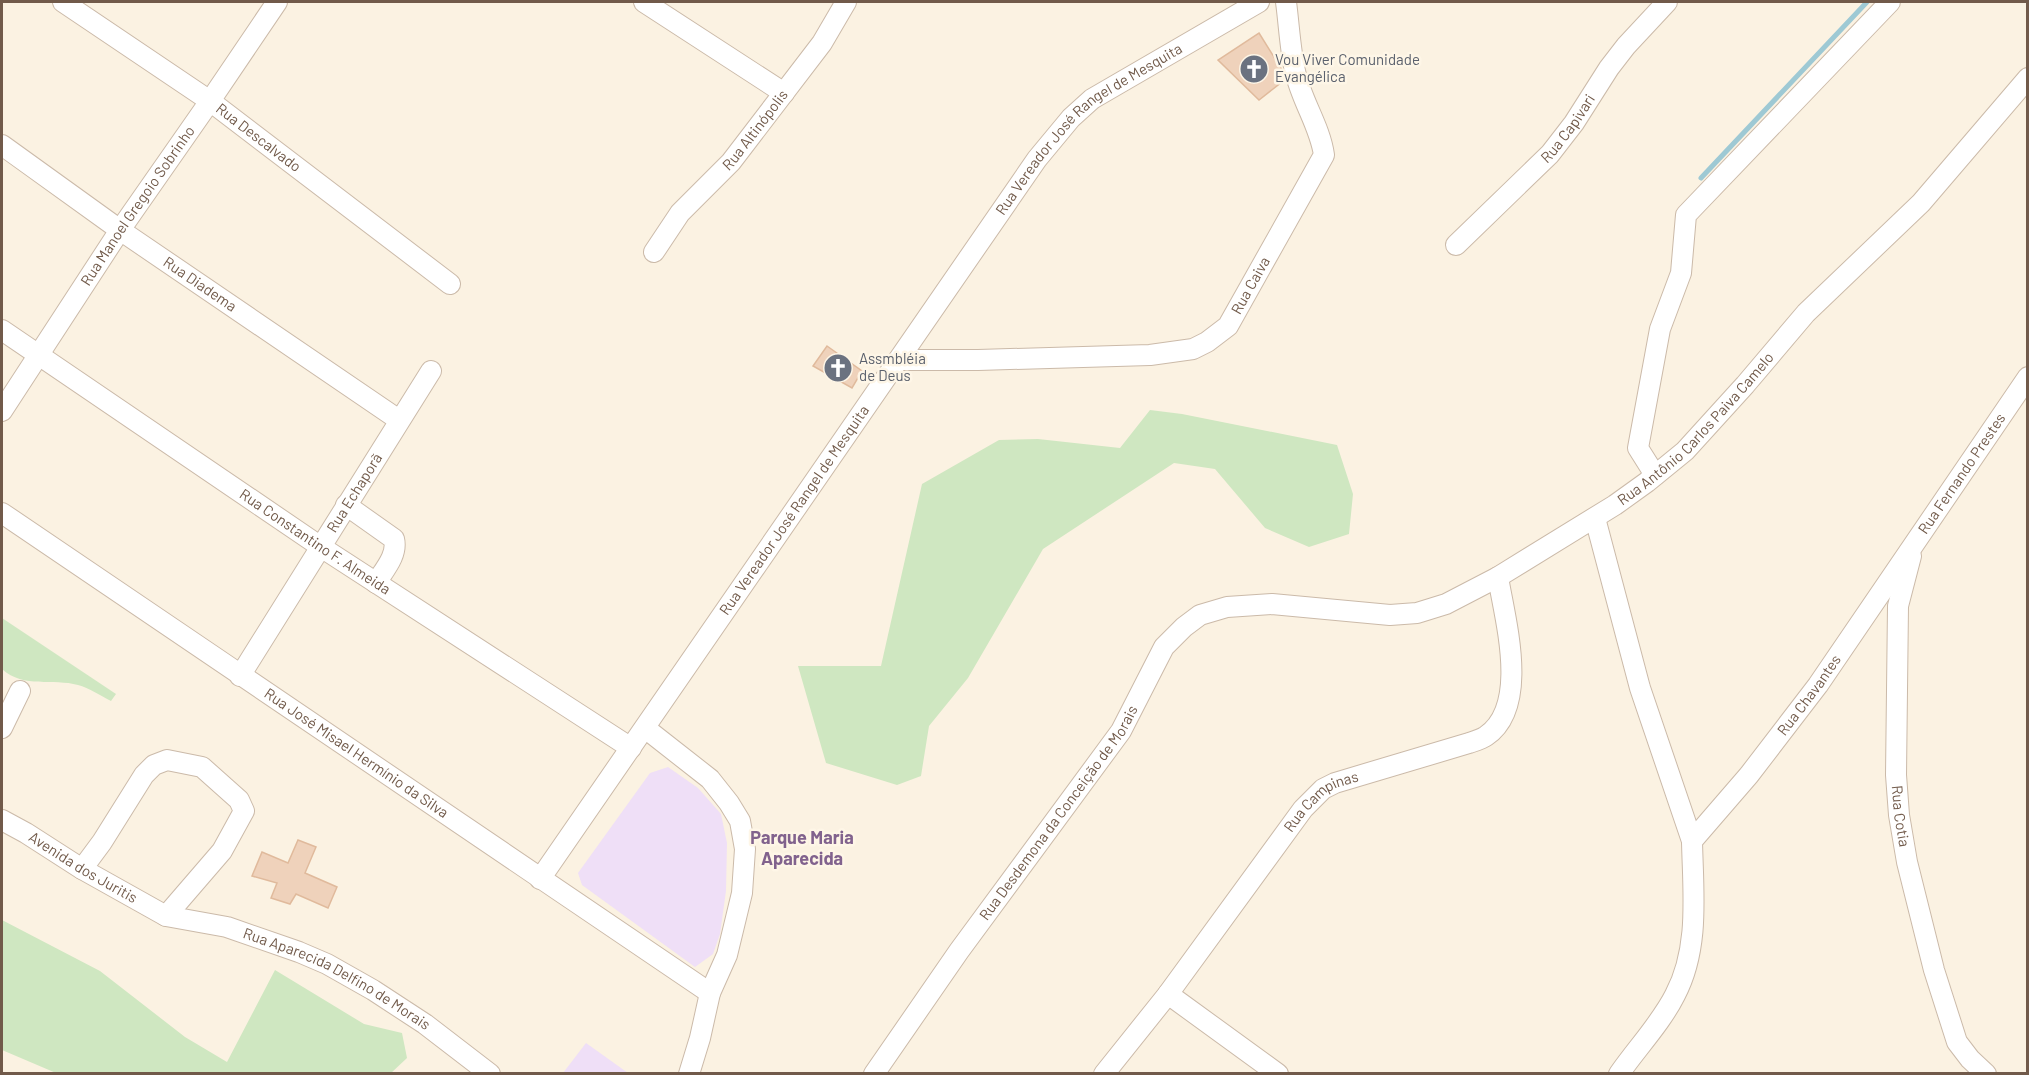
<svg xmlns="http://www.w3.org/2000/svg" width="2029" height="1075" viewBox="0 0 2029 1075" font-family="Barlow,sans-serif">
	<rect width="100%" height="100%" fill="#fbf2e2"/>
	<path fill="#efdff7" d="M668 767 698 788 721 814 727 843 726 891 720 934 713 954 695 967 582 885 578 873 650 773Z
		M586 1043 628 1073H563Z"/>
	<path fill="#cfe7c1" d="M1150 410 1182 414 1337 445 1353 494 1349 534 1309 547 1265 528 1215 469 1174 463 1043 549 968 678 929 726 921 776 897 785 826 763 798 666H881L922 484 999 440 1038 439 1120 448Z
		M2 618 116 694 111 701C101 696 89 688 78 685 53 678 24 689 2 669Z
		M2 920 100 971 185 1037 227 1062 275 970 364 1024 402 1033 407 1058 390 1074 56 1073 2 1050Z"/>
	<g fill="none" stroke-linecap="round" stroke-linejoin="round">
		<path stroke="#9ec9d4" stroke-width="5" d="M1701 178 1867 2"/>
	</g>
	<path fill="#efd2bb" stroke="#e0ba9c" stroke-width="1.5" d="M1259 33 1287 78 1259 100 1218 60Z
		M827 346 862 371 852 388 813 366Z
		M298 840 316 847 305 873 337 887 328 908 296 894 290 904 271 898 277 883 252 876 262 852 288 863Z"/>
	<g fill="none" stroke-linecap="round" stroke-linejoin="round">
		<g stroke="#cbbaa9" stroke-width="22">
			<g id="minor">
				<path id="s1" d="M63 2 210 101 450 284"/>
				<path d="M644 2 784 93"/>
				<path id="s2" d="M2 145 120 230 399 420"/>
				<path id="s3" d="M1456 245 1550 154 1574 123 1609 68 1626 46 1667 2"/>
				<path id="s4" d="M654 252 680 213 731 162 822 43 846 2"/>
				<path id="s5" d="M2 330 321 547 631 748"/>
				<path id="s6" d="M900 360H978L1150 355 1193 349 1207 342 1228 326 1324 155C1320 126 1301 100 1295 71 1290 49 1289 24 1286 2"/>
				<path id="s7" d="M2 411 120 230 210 101 277 2"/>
				<path d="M1655 475 1638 448 1660 329 1681 273 1686 215 1890 2"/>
				<path d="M346 505 394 539C398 555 384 570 376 583"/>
				<path id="s8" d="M2 513 710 993"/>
				<path d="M1595 518 1640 688 1692 841"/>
				<path id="s9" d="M1911 556 1898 606 1896 775 1899 815 1907 862 1934 970 1957 1042 1970 1059 1986 1074"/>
				<path id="s10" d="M240 676 431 371"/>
				<path d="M2 728 20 691"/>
				<path d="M645 728 710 779 729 803 740 821 745 849 742 893 727 955 710 993 700 1038 689 1074"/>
				<path id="s11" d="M2 820 26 833 82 869 166 916 227 927 299 952 327 964 373 990 425 1024 490 1074"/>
				<path d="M82 869 102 842 144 775 154 765 167 760 202 767 239 800 244 811 222 851 166 916"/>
				<path id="s12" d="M540 879 1037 159 1071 118 1092 99 1259 2"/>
				<path d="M1168 994 1278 1074"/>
				<path id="s13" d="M874 1074 959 951 1121 731 1164 647 1184 627 1200 615 1227 607 1272 604 1390 615 1417 613 1446 604 1498 577 1615 505 1647 482 1685 451 1745 385 1806 313 1921 203 2028 78"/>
				<path id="s14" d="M1104 1074 1168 994 1303 809 1323 789 1335 783 1469 743C1475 741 1482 739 1486 736 1530 706 1505 620 1498 577"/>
				<path id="s15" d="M1619 1074C1637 1048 1661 1023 1675 995 1700 948 1693 892 1692 841L1749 775 1818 685 2028 377"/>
			</g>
		</g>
		<use href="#minor" stroke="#fff" stroke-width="20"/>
	</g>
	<defs>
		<g id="church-disc" transform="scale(1.5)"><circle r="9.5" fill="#6b7280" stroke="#fef6e7"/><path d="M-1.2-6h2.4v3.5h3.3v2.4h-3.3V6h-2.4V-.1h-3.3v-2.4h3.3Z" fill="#fff"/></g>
	</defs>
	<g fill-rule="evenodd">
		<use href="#church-disc" x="1254" y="69"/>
		<use href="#church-disc" x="838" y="368"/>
	</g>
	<g text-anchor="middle" stroke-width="5" stroke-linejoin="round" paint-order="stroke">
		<g font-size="15" fill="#5b616d" stroke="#fef6e7" text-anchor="start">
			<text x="1275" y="65">Vou Viver Comunidade<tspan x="1275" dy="17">Evangélica</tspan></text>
			<text x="859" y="364">Assmbléia<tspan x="859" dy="17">de Deus</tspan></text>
		</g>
		<g font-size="15" fill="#715a4a" stroke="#fef6e7">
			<text dy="5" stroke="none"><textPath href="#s3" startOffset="162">Rua Capivari</textPath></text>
			<text dy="5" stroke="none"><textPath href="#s4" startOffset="159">Rua Altinópolis</textPath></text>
			<text dy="5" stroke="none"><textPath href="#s12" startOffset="934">Rua Vereador José Rangel de Mesquita</textPath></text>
			<text dy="5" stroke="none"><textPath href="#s1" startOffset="238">Rua Descalvado</textPath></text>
			<text dy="5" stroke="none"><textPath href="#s7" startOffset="246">Rua Manoel Gregoio Sobrinho</textPath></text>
			<text dy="5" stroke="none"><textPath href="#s2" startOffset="242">Rua Diadema</textPath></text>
			<text dy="5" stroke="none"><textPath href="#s6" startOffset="382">Rua Caiva</textPath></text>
			<text dy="5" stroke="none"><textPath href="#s13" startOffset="1122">Rua Antônio Carlos Paiva Camelo</textPath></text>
			<text dy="5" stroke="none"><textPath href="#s15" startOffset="710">Rua Fernando Prestes</textPath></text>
			<text dy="5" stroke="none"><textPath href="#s10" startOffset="216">Rua Echaporã</textPath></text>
			<text dy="5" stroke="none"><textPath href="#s12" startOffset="448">Rua Vereador José Rangel de Mesquita</textPath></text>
			<text dy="5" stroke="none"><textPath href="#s5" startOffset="378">Rua Constantino F. Almeida</textPath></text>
			<text dy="5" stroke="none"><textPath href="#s15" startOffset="441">Rua Chavantes</textPath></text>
			<text dy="5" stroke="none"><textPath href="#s8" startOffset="428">Rua José Misael Hermínio da Silva</textPath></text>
			<text dy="5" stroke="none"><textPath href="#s14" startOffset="351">Rua Campinas</textPath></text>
			<text dy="5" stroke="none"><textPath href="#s13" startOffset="320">Rua Desdemona da Conceição de Morais</textPath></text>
			<text dy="5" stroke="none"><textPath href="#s9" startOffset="262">Rua Cotia</textPath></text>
			<text dy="5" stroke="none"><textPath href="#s11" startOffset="94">Avenida dos Juritis</textPath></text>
			<text dy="5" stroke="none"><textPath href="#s11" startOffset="374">Rua Aparecida Delfino de Morais</textPath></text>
		</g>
		<g font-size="18" font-weight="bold" fill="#81628d" stroke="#fef6e7">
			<text x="802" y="844">Parque Maria<tspan x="802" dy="21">Aparecida</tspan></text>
		</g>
	</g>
	<rect width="2029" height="1075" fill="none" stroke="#715a4a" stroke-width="6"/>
</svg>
